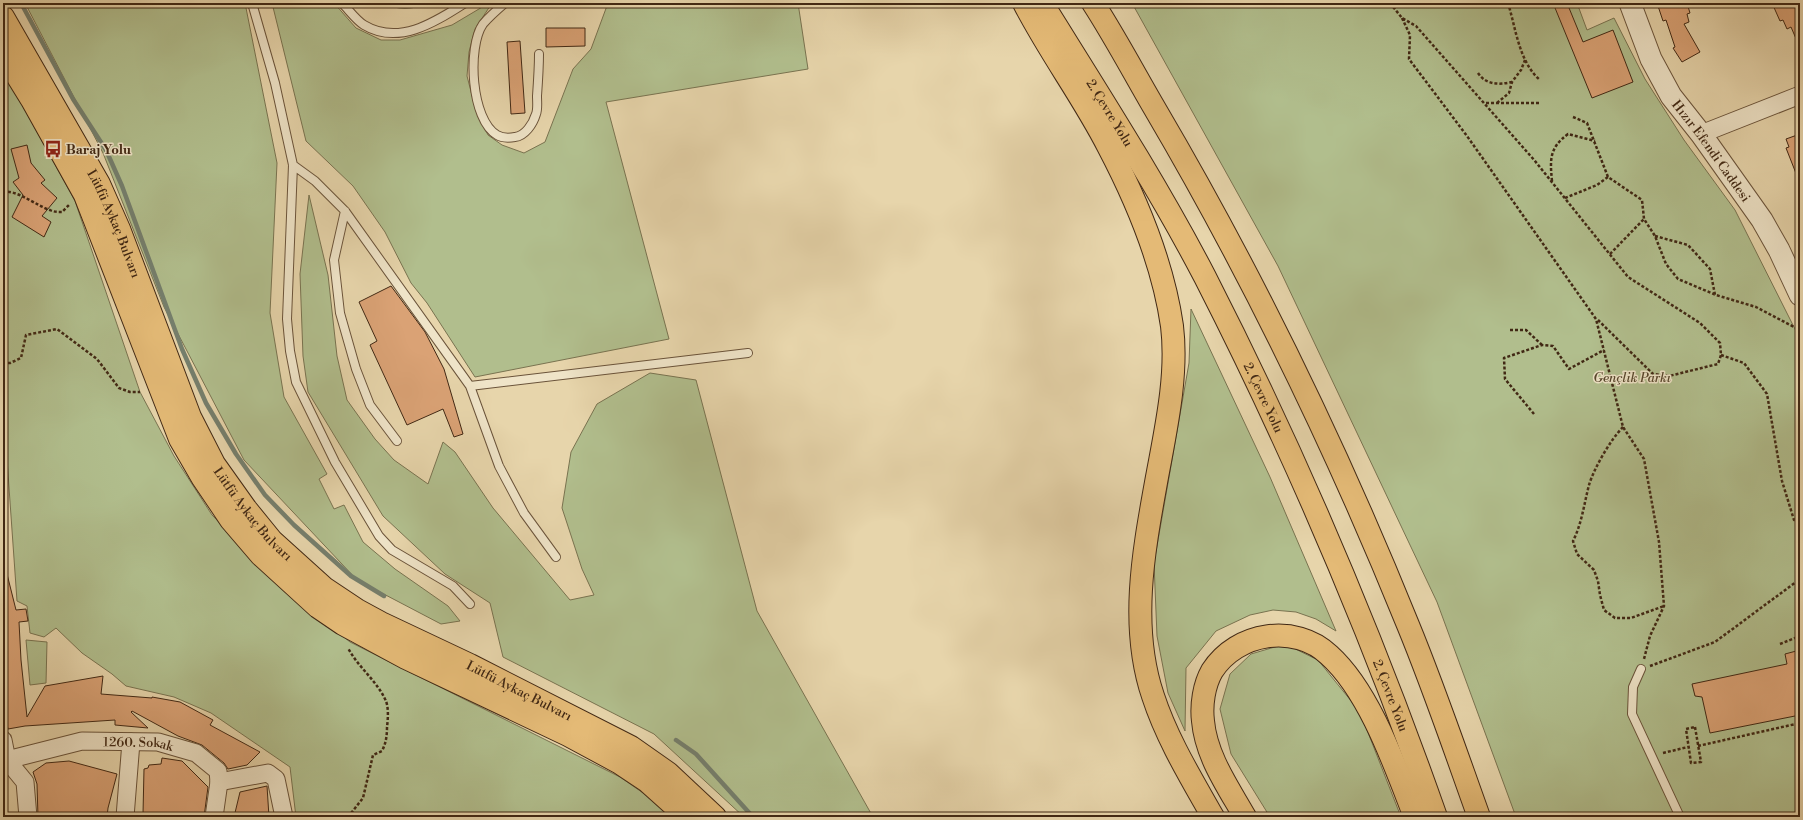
<svg xmlns="http://www.w3.org/2000/svg" width="1803" height="820" viewBox="0 0 1803 820" font-family="'Libre Bodoni',serif">
	<rect width="100%" height="100%" fill="#e7d5ab"/>
	<filter id="stains"><feTurbulence type="fractalNoise" baseFrequency=".005" numOctaves="4"/><feColorMatrix values="0 0 0 0 .2 0 0 0 0 .09 0 0 0 0 .02 0 0 0 .5 -.17"/></filter>
	<radialGradient id="worn" r=".72"><stop offset=".6" stop-color="#630" stop-opacity="0"/><stop offset="1" stop-color="#630" stop-opacity=".3"/></radialGradient>
	<path fill="#b1be8d" stroke="#797350" d="M25 3H245L277 163 270 313 284 397 327 474 319 479 334 509 344 505 363 542 395 569 448 606 460 621 441 624 357 580 244 460 164 307 103 153Z
		M272 3H334L356 28 381 40H400L452 25 489 3H492L475 29 469 52 467 76 476 111 488 135 502 145 524 153 545 142 573 69 591 49 608 3H798L808 69 606 102 669 339 475 377 427 303 411 283 385 232 353 186 306 141Z
		M382 3H428C414 10 396 10 382 3Z
		M1132 3H1577L1587 30 1614 18 1645 79 1684 140 1735 210 1800 339V817H1516L1437 602 1278 266Z
		M3 70 75 201 140 392 174 456 212 515 282 587 350 642 620 777 646 795 670 817H296L290 767 211 713 174 697 126 686 112 674 82 653 56 628 44 637 30 633 27 606 17 601 3 402Z
		M309 195 328 275 337 356 347 400 375 439 394 460 428 484 443 442 455 452 493 508 570 600 594 595 582 569 562 508 571 452 597 404 650 373 696 380 757 611 873 817H744L654 734 503 657 490 603 445 574 383 516 308 392 303 356 300 274Z
		M1191 309 1270 477 1336 631 1316 619 1296 612 1273 610 1250 615 1216 631 1186 668 1185 731 1168 693 1157 636 1154 563 1189 363Z
		M26 640 47 642 46 683 30 685Z
		M1285 644 1318 660 1360 712 1401 817H1270L1231 754 1220 709 1230 674 1251 654Z"/>
	<g fill="none" stroke-linecap="round" stroke-linejoin="round">
		<path stroke="#757f6d" stroke-width="4.5" d="M21 3 73 99 106 150 122 186 182 349 206 403 236 454 265 495 294 525 351 576 384 596
			M676 740 696 754 753 817"/>
	</g>
	<path fill="#daa275" stroke="#412814" d="M1553 3H1567L1583 42 1613 30 1633 82 1592 98Z
		M1657 3H1687L1690 13 1687 14 1689 22 1684 24 1700 52 1682 62 1673 48 1675 47 1666 20 1663 21Z
		M1772 3H1800V48L1791 27 1787 29 1783 20 1780 21Z
		M546 28H585V46L546 47Z
		M520 41 525 113 511 114 507 42Z
		M1800 134V181H1799L1786 148 1789 147 1786 139Z
		M27 145 31 163 45 180 41 183 57 198 42 216 51 222 44 237 12 217 23 195 13 182 19 178 11 149Z
		M391 286 425 332 444 369 463 434 454 437 443 409 407 425 370 345 377 341 359 302Z
		M3 574H7L16 610 26 609 28 621 19 622 21 660 27 717 45 686 103 676 101 694 152 698V697L180 702 213 720 210 725 260 752 247 765 228 769 224 763 202 745 178 736 132 711 131 712 148 728 115 725V720L25 726 8 729 3 704Z
		M1800 650V715L1710 733 1702 697 1695 696 1692 684 1787 664 1785 654Z
		M162 758 182 761 208 787 204 817 143 814 144 769 148 768 149 765 161 764Z
		M69 761 117 774 108 808 107 817H38L37 784 33 772 46 763Z
		M267 786 269 817H234L240 792Z"/>
	<g fill="none" stroke-linecap="round" stroke-linejoin="round">
		<g stroke="#6a533a" stroke-width="10">
			<path id="service" d="M252 3 275 83 293 165 287 319 290 351 296 382 335 462 379 536 392 550 453 586 470 604
				M342 3C349 10 356 20 364 25 399 46 435 22 465 3
				M505 3C498 9 489 17 483 24 467 47 471 120 497 135 502 138 509 138 515 137 525 136 533 124 536 114 538 109 537 102 537 96 538 82 539 68 539 54
				M293 165 315 181 345 211 470 386 748 353
				M345 211 334 260 340 313 356 369 370 405 397 441
				M470 386 499 466 524 513 556 557
				M1641 669 1633 687 1632 714 1680 817"/>
		</g>
		<g stroke="#6a533a" stroke-width="19">
			<g id="minor">
				<path d="M1701 134 1800 95"/>
				<path d="M3 740 7 760 25 782 28 817"/>
				<path id="s1" d="M3 761 82 741 158 742 196 753 218 771 219 782 214 817"/>
				<path d="M219 782 268 773 276 779 284 817"/>
				<path d="M125 817 131 742"/>
			</g>
		</g>
		<g stroke="#6a533a" stroke-width="23">
			<g id="tertiary">
				<path id="s2" d="M1630 3 1651 59 1671 96 1701 134 1762 220 1779 250 1800 295"/>
			</g>
		</g>
		<g stroke="#412814" stroke-width="24">
			<g id="primary">
				<path id="s3" d="M3 17 99 184 119 229 190 417 214 464 246 509 272 541 324 588 357 610 381 623 470 665 631 747 668 773 715 817"/>
				<path d="M3 53 32 100 85 195 180 439 202 477 231 520 261 555 318 607 343 624 406 658 568 735 620 763 647 781 687 817"/>
			</g>
		</g>
		<g stroke="#412814" stroke-width="24">
			<g id="motorway">
				<path d="M1024 3C1049 52 1083 97 1108 146 1137 201 1163 263 1172 326 1178 375 1166 428 1157 477 1144 549 1129 625 1153 696 1167 739 1191 778 1213 817"/>
				<path id="s4" d="M1042 3C1098 93 1156 183 1205 277 1294 451 1371 632 1436 817"/>
				<path d="M1093 3C1115 37 1134 73 1155 109 1252 274 1336 447 1408 625 1434 688 1456 753 1479 817"/>
				<path d="M1245 817C1228 787 1206 756 1203 721 1201 705 1204 685 1212 671 1237 632 1295 623 1329 655 1370 692 1395 766 1415 817"/>
			</g>
		</g>
		<path stroke="#412814" stroke-width="2.5" stroke-dasharray="3 2" stroke-linecap="butt" d="M1390 3 1402 18 1416 26 1535 161 1628 277 1700 323 1720 343 1721 355 1718 364 1669 376 1653 374 1598 320
			M1508 3C1516 29 1519 62 1540 80
			M1402 18 1410 35 1409 59 1467 136 1596 319 1623 427 1644 459 1659 542 1664 606 1650 636 1644 659
			M1478 73C1486 85 1499 85 1512 82
			M1486 103H1540
			M1497 103 1509 93 1512 82 1521 70 1525 60
			M1573 117 1587 123 1608 177 1642 200 1644 219 1655 236 1666 264 1678 279 1716 295 1756 307 1794 327 1800 326
			M1552 181C1550 160 1549 148 1568 134L1595 141
			M3 192C16 189 37 206 50 210 54 212 58 212 62 212L69 205
			M1565 198 1597 185 1608 177
			M1655 236 1688 245 1710 269 1715 295
			M1610 254 1644 219
			M1510 330H1526L1542 345
			M1721 355 1744 363 1767 394 1782 481 1794 520 1800 523
			M3 363H10L21 358 26 335 57 329 97 359 119 388 130 392H140
			M1534 414 1505 379 1504 358 1542 345 1553 346 1569 369 1604 350
			M1623 427C1611 439 1594 468 1589 485 1584 504 1582 523 1573 541L1577 554 1594 570 1598 581 1600 595 1604 610 1615 618H1631L1664 606
			M1780 644 1800 636
			M1650 666 1715 642 1800 579
			M1695 727 1701 762 1691 763 1686 729Z
			M1698 746 1800 723
			M1663 753 1688 747
			M348 817 363 798 373 755 382 751C386 743 387 736 387 727 388 719 389 706 385 699 376 680 358 667 348 648"/>
		<use href="#service" stroke="#efe4c8" stroke-width="8"/>
		<use href="#minor" stroke="#efe4c8" stroke-width="17"/>
		<use href="#tertiary" stroke="#efe4c8" stroke-width="21"/>
		<use href="#primary" stroke="#e4ba76" stroke-width="22"/>
		<use href="#motorway" stroke="#e4ba76" stroke-width="22"/>
	</g>
	<defs>
		<g id="bus-bare" transform="scale(1.38)"><path d="M-5-6H5V4H4V6H2V4H-2V6H-4V4H-5ZM-3.5-4V0h7V-4ZM-3.5 1.2v1.5H-2V1.2ZM2 1.2v1.5H3.5V1.2Z" fill="#8f2418" stroke="#efe4c8" stroke-width="2.5" paint-order="stroke"/></g>
	</defs>
	<g fill-rule="evenodd">
		<use href="#bus-bare" x="53" y="149"/>
	</g>
	<g text-anchor="middle" stroke-width="3" stroke-linejoin="round" paint-order="stroke">
		<g font-size="13" fill="#412814" stroke="#efe4c8">
			<text dy="5" stroke="none"><textPath href="#s4" startOffset="129">2. Çevre Yolu</textPath></text>
			<text dy="5" stroke="none"><textPath href="#s2" startOffset="170">Hızır Efendi Caddesi</textPath></text>
			<text dy="5" stroke="none"><textPath href="#s3" startOffset="235">Lütfü Aykaç Bulvarı</textPath></text>
			<text dy="5" stroke="none"><textPath href="#s4" startOffset="453">2. Çevre Yolu</textPath></text>
			<text dy="5" stroke="none"><textPath href="#s3" startOffset="559">Lütfü Aykaç Bulvarı</textPath></text>
			<text dy="5" stroke="none"><textPath href="#s3" startOffset="883">Lütfü Aykaç Bulvarı</textPath></text>
			<text dy="5" stroke="none"><textPath href="#s4" startOffset="777">2. Çevre Yolu</textPath></text>
			<text dy="5" stroke="none"><textPath href="#s1" startOffset="138">1260. Sokak</textPath></text>
		</g>
		<g font-size="13" font-weight="bold" fill="#412814" stroke="#efe4c8" text-anchor="start">
			<text x="66" y="154">Baraj Yolu</text>
		</g>
		<g font-size="13" font-style="italic" fill="#57462c" stroke="#efe4c8">
			<text x="1632" y="382">Gençlik Parkı</text>
		</g>
	</g>
	<rect width="1803" height="820" fill="none" stroke="#e7d5ab" stroke-width="16"/>
	<rect x="4" y="4" width="1795" height="812" fill="none" stroke="#412814" stroke-width="2"/>
	<rect x="8" y="8" width="1787" height="804" fill="none" stroke="#412814"/>
	<rect width="100%" height="100%" filter="url(#stains)"/>
	<rect width="100%" height="100%" fill="url(#worn)"/>
</svg>
